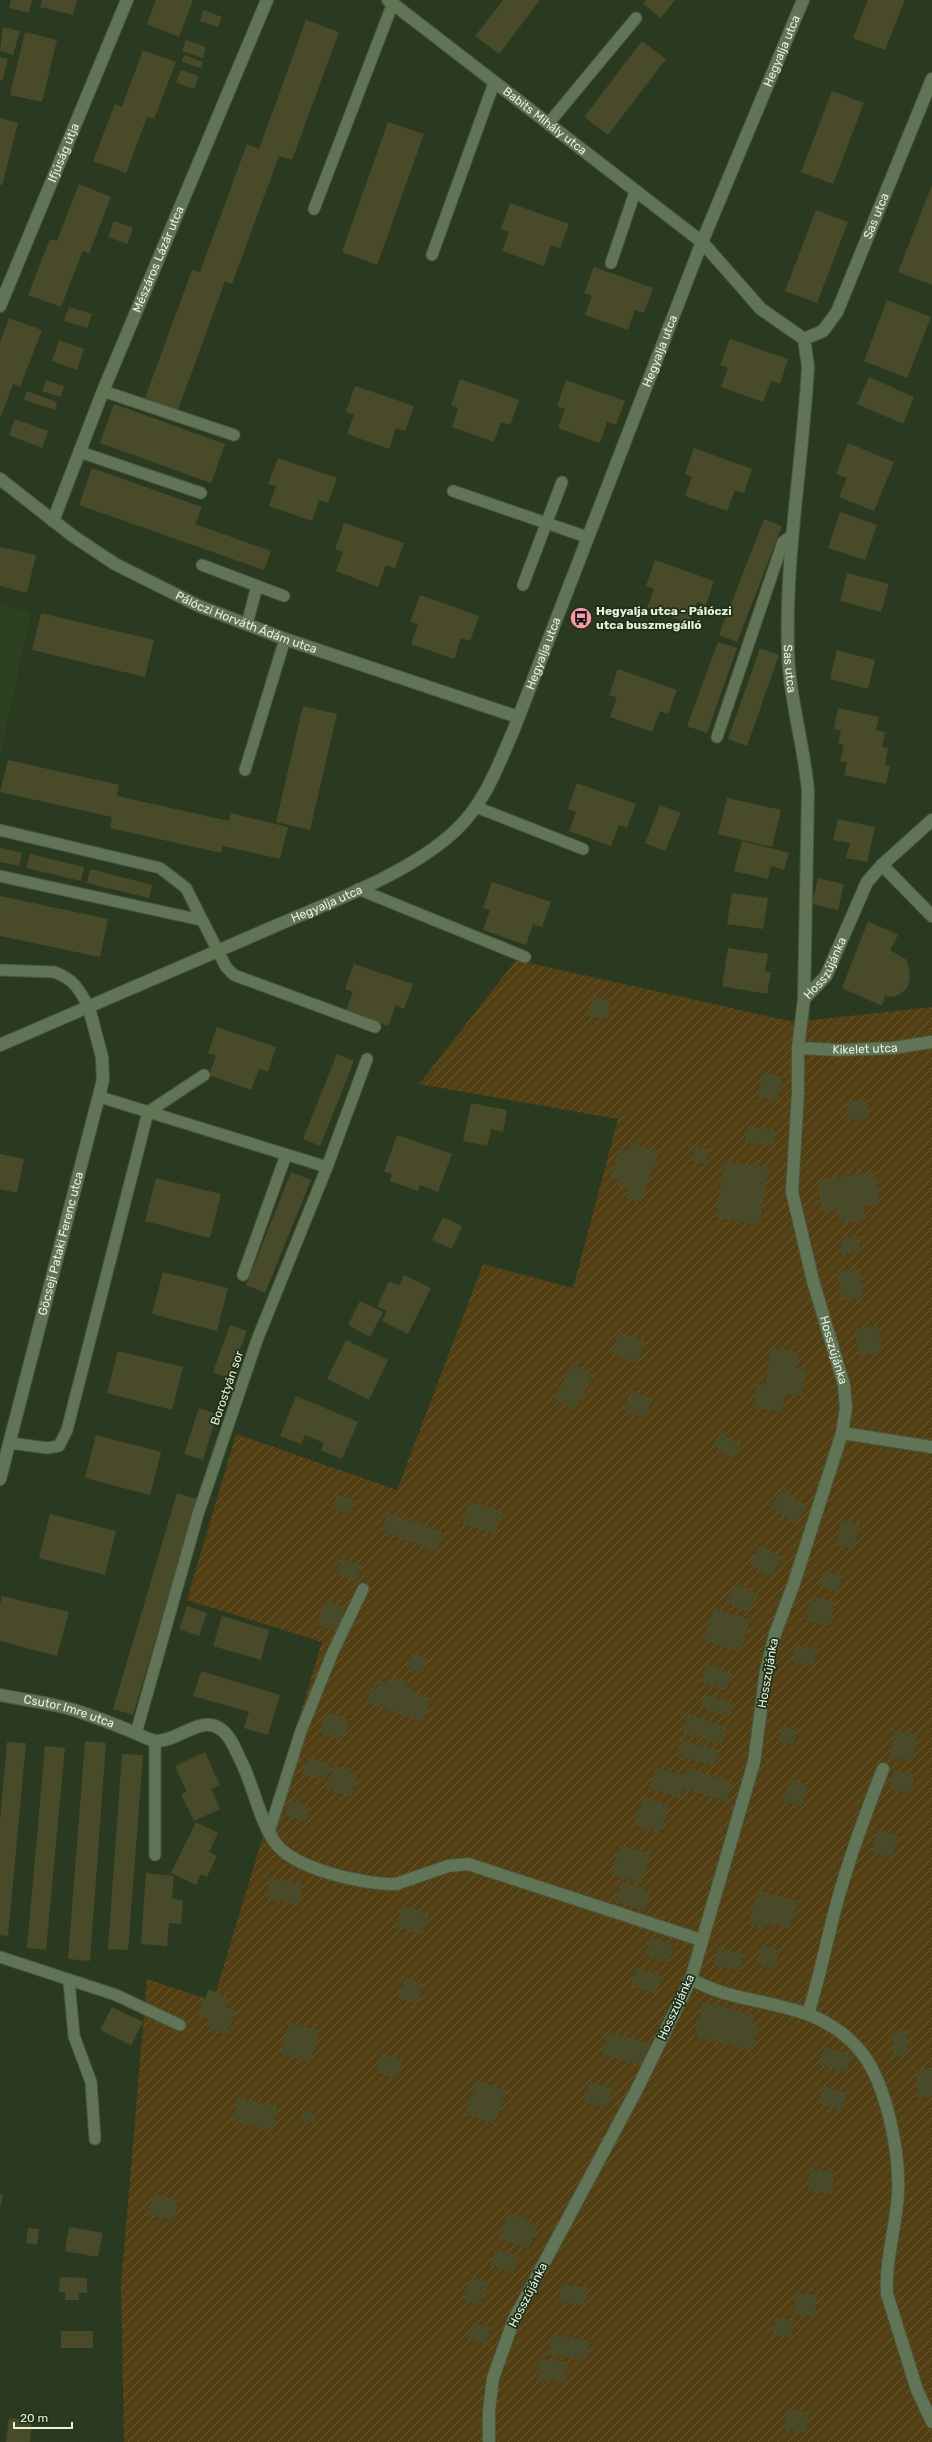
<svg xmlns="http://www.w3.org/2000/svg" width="932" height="2442" viewBox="0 0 932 2442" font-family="Rubik,sans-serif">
	<defs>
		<pattern id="garden-furrows" width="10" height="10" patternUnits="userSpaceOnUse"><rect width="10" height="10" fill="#523f13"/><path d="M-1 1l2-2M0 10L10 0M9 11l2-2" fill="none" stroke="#6b5b35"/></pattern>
	</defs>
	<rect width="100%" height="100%" fill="#2a3a20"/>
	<path fill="#2d4120" d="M0 605 31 612 0 757Z"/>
	<path fill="url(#garden-furrows)" d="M516 960 794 1022 932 1007V2442H124L121 2285 147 1979 213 2001 322 1642 187 1600 236 1434 397 1490 483 1264 573 1288 618 1119 419 1084Z"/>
	<path fill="#494a2a" d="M11 0H32L29 13 9 8Z
		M42 0H77L73 15 40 7Z
		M156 0H193L179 37 147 24Z
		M503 0H540L499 54 475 36Z
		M646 0H675L661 18 643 4Z
		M868 0H905L885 50 853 38Z
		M203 10 222 17 218 27 200 21Z
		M306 20 339 32 292 160 279 156 232 284 225 281 178 410 145 398 192 270 200 272 247 144 259 149Z
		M3 27 20 31 13 55 0 51Z
		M25 32 57 40 42 102 10 95Z
		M186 40 206 47 203 58 182 51Z
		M642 41 666 59 608 135 584 117Z
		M143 50 176 62 154 119 147 117 126 173 93 161 115 104 122 107Z
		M184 55 203 62 201 68 182 62Z
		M0 57 8 59 2 81 0 80Z
		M181 70 199 76 194 89 176 82Z
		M832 91 864 103 833 184 801 172Z
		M0 118 18 123 2 185H0Z
		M388 122 424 134 377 265 342 252Z
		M79 184 111 197 89 254 83 251 61 307 28 295 50 239 57 241Z
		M932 185V285L898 272Z
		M510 203 569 224 560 248 551 245 544 266 502 251 509 232 501 229Z
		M816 210 848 222 817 303 785 291Z
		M114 221 133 228 127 244 108 237Z
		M594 267 653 288 644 313 635 310 628 330 585 315 592 296 584 293Z
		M887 300 931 317 907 378 864 361Z
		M69 307 92 314 87 328 64 321Z
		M9 318 42 330 20 387 13 384 0 419V342Z
		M730 339 788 359 780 384 771 381 763 402 721 387 728 368 720 365Z
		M59 340 84 349 77 370 52 361Z
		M869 377 914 397 903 424 857 404Z
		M460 379 519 400 510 425 501 422 494 442 452 427 458 408 451 405Z
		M46 380 64 386 61 397 42 391Z
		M566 380 625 401 616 425 607 422 600 443 558 428 565 409 557 406Z
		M355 386 414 406 405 431 396 428 389 449 347 434 354 415 346 412Z
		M27 391 57 402 55 410 24 400Z
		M114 404 225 444 211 483 100 443Z
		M15 419 48 431 42 448 9 435Z
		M848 443 894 462 874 511 839 497 847 478 836 474Z
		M694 448 752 469 744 493 735 490 727 511 685 496 692 477 685 474Z
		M278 458 337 478 328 503 319 500 312 521 269 506 276 486 268 484Z
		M92 468 202 507 195 524 271 551 264 570 79 505Z
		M840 512 877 525 865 560 828 548Z
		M764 519 782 526 737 642 719 635Z
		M344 523 404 543 395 568 386 565 378 587 336 571 343 552 335 549Z
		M0 547 36 555 27 593 0 586Z
		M655 560 714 581 706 605 697 602 689 623 647 608 654 589 646 586Z
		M847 573 889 584 881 612 840 601Z
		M420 595 479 616 470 641 461 638 454 659 411 644 418 624 410 622Z
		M41 613 154 640 145 677 32 650Z
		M718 642 737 648 707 733 687 726Z
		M760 648 779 655 747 746 728 739Z
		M837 650 875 660 868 689 830 679Z
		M618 669 677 690 668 714 660 711 652 732 610 717 617 697 609 695Z
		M303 706 337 714 310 830 276 822Z
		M838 708 879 717 876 730 885 732 882 747 888 748 885 765 890 766 886 784 844 775 847 763 840 761 844 745 838 743 841 731 834 729Z
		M8 760 119 785 117 796 229 821 227 831 231 813 288 827 280 859 223 846 221 853 110 828 112 817 0 792Z
		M577 783 636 804 627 828 619 825 611 846 569 831 576 812 568 809Z
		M727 798 781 810 772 847 718 834Z
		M660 805 681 813 665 851 645 843Z
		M838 819 875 827 867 862 846 858 850 843 833 840Z
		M742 841 789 853 784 870 771 866 768 879 734 871Z
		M0 848 22 853 19 866 0 862Z
		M30 854 84 867 81 881 26 868Z
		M90 869 152 885 149 898 87 883Z
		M818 878 844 884 838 910 812 904Z
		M492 882 551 902 542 927 533 924 526 945 483 930 490 910 483 908Z
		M732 893 768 898 763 929 727 924Z
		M0 896 108 919 100 957 0 936Z
		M868 921 898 935 890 950 907 960 909 970 910 979 907 988 900 994 892 997 885 996 882 1006 842 988Z
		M728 948 768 954 765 971 771 972 767 994 722 986Z
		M354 964 413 984 404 1009 396 1005 388 1026 346 1011 353 992 345 989Z
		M591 997 611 1000 607 1019 588 1016Z
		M217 1027 276 1047 268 1072 259 1069 251 1090 209 1075 216 1056 208 1053Z
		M337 1054 354 1061 320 1146 303 1139Z
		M762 1073 783 1077 778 1101 758 1097Z
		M868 1099 869 1118 847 1120 846 1101Z
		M471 1103 507 1110 503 1132 491 1129 487 1146 463 1141Z
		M748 1126 775 1131 773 1146 745 1141Z
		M397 1135 452 1154 438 1192 420 1185 418 1191 390 1181 392 1174 384 1172Z
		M631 1143 659 1152 640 1203 626 1198 629 1190 617 1186 619 1180 610 1177 620 1149 628 1151Z
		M695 1147 708 1149 706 1164 692 1161Z
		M0 1154 24 1159 17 1193 0 1189Z
		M724 1161 768 1167 760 1224 716 1218Z
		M291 1172 311 1180 265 1293 246 1285Z
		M876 1172 880 1204 864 1206 866 1220 839 1223 838 1210 822 1212 818 1180Z
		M156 1178 221 1194 210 1238 145 1221Z
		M443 1217 462 1226 452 1249 432 1240Z
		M858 1236 861 1252 842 1255 840 1239Z
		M859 1269 864 1297 842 1300 837 1272Z
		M163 1272 228 1288 217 1331 152 1314Z
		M404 1275 431 1288 408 1334 382 1321 387 1311 377 1306 389 1281 399 1286Z
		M360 1301 383 1312 370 1337 348 1325Z
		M230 1325 247 1331 229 1378 213 1372Z
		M877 1325 882 1352 859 1356 855 1329Z
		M619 1332 645 1341 638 1363 612 1354Z
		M346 1340 388 1360 369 1400 327 1379Z
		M771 1348 798 1352 796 1367 806 1369 802 1396 785 1393 782 1412 753 1408 756 1384 766 1385Z
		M118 1351 183 1367 172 1410 107 1393Z
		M573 1363 594 1375 575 1410 554 1398Z
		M631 1390 653 1399 644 1418 623 1409Z
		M296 1396 358 1422 342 1459 321 1450 324 1443 305 1435 301 1444 280 1436Z
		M199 1408 217 1414 203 1460 184 1454Z
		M721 1432 741 1445 733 1458 713 1445Z
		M96 1435 161 1452 150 1495 85 1478Z
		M782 1490 807 1506 796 1524 771 1508Z
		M177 1493 197 1499 133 1715 113 1709Z
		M337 1495 355 1501 350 1515 332 1508Z
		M470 1501 503 1512 495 1534 462 1523Z
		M388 1512 443 1532 436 1551 381 1531Z
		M50 1514 116 1531 105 1575 39 1558Z
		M841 1520 860 1524 854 1549 836 1545Z
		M761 1545 782 1557 771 1576 750 1564Z
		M341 1558 362 1565 356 1581 336 1574Z
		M824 1571 842 1575 838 1591 820 1586Z
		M736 1583 758 1595 748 1613 726 1600Z
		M2 1596 69 1612 57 1656 0 1641V1605Z
		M811 1597 835 1601 830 1625 807 1620Z
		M326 1600 345 1608 336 1632 316 1624Z
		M187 1606 207 1613 199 1636 179 1629Z
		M714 1608 750 1620 740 1652 704 1640Z
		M222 1616 269 1630 261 1660 213 1646Z
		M796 1644 817 1649 813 1666 792 1661Z
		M412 1653 427 1658 422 1673 406 1668Z
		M706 1664 732 1673 726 1690 700 1682Z
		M201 1671 280 1695 268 1735 244 1728 249 1712 193 1696Z
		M392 1676 408 1682 407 1688 431 1698 423 1722 366 1702 373 1686 377 1687 379 1681 389 1683Z
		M705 1694 734 1703 730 1717 700 1707Z
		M327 1712 350 1720 342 1740 320 1732Z
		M688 1714 727 1727 721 1745 682 1732Z
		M782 1726 797 1730 793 1745 778 1741Z
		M895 1731 918 1735 912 1761 889 1756Z
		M681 1740 718 1750 714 1766 676 1756Z
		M85 1741 106 1743 90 1961 68 1959Z
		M7 1742 26 1743 8 1936 0 1935V1821Z
		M45 1746 65 1748 46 1950 27 1948Z
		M205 1752 220 1785 211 1789 220 1809 194 1821 181 1794 187 1792 175 1766Z
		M122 1754 143 1755 128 1950 108 1949Z
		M308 1757 330 1765 324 1781 302 1774Z
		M333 1765 358 1773 351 1797 326 1789Z
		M656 1767 685 1776 688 1768 732 1782 726 1802 683 1788 680 1798 649 1788Z
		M894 1770 915 1775 911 1793 889 1788Z
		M790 1779 808 1785 801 1807 783 1801Z
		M643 1797 669 1806 660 1833 634 1825Z
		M290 1800 311 1808 305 1823 284 1815Z
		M196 1822 218 1833 209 1852 217 1856 207 1877 201 1874 196 1885 171 1873Z
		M878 1829 899 1836 892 1858 871 1851Z
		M620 1845 650 1854 641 1883 611 1874Z
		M146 1873 174 1876 172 1899 183 1900 181 1924 169 1923 167 1946 141 1944Z
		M270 1877 303 1884 298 1905 266 1898Z
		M622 1881 651 1892 644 1911 615 1900Z
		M759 1890 798 1902 789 1929 766 1922 764 1929 748 1924Z
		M403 1905 429 1915 422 1935 395 1926Z
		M651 1937 674 1946 668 1963 645 1955Z
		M761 1945 780 1951 774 1969 756 1963Z
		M718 1948 744 1954 740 1971 714 1965Z
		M637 1967 663 1977 656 1994 631 1985Z
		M406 1977 424 1984 417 2004 398 1997Z
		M209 1989 229 1998 225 2007 236 2012 226 2035 207 2027 210 2020 198 2015Z
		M703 2002 754 2015 752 2023 759 2025 752 2051 694 2036Z
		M112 2007 143 2022 131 2045 100 2030Z
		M290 2022 320 2031 310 2062 280 2053Z
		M907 2030 908 2055 893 2056 892 2031Z
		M608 2032 651 2044 644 2066 602 2054Z
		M824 2048 851 2055 847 2072 820 2065Z
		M382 2054 402 2061 395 2079 376 2072Z
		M932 2069V2097L918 2098 916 2070Z
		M477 2080 507 2091 494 2124 465 2113Z
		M590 2081 613 2089 607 2108 583 2100Z
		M823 2086 847 2093 842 2111 818 2103Z
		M238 2097 278 2107 272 2131 232 2121Z
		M303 2110 316 2114 314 2124 300 2120Z
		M811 2169 835 2172 832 2194 808 2191Z
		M0 2194H3L1 2206H0Z
		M153 2194 178 2200 174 2221 148 2214Z
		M509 2213 538 2225 528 2249 499 2238Z
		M69 2227 103 2233 98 2257 65 2251Z
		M28 2228 39 2229 37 2245 26 2243Z
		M496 2249 519 2257 513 2273 490 2265Z
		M471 2276 489 2283 480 2305 462 2299Z
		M60 2277 87 2278V2293H79V2300H65V2292H59Z
		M561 2284 587 2287 585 2305 559 2302Z
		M796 2293 817 2295 815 2316 794 2314Z
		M776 2317 794 2321 791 2338 773 2334Z
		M473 2322 491 2327 486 2344 468 2338Z
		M61 2331H93V2348H61Z
		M551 2336 590 2340 587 2360 549 2355Z
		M539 2359 567 2362 565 2382 538 2380Z
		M787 2409 808 2413 805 2432 784 2429Z
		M9 2418 32 2421 30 2442H6Z"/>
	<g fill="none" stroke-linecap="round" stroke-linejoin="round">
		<g stroke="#49573f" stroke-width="13">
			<path id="lane" d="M548 124 636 18
				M314 209 393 3
				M432 255 494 83
				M611 263 635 192
				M103 391 234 435
				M80 452 201 493
				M453 491 587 537
				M202 565 284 596
				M523 585 562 482
				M247 624 257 586
				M717 737 783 542 792 535
				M245 770 285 639
				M476 807 583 849
				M0 830 160 868 186 888 226 967 234 975 375 1027
				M0 876 201 920
				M358 889 525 957
				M0 970 54 972C73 978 80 990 89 1008
				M100 1097 327 1167
				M243 1275 286 1155
				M10 1443 47 1448 59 1446 67 1430 148 1112 204 1075
				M136 1733 198 1514 257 1340 327 1167 367 1059
				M155 1741V1855
				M269 1832 301 1731 332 1654 363 1589
				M0 1957 116 1995 180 2025
				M69 1981 74 2036 91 2082 95 2139"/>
		</g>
		<g stroke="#49573f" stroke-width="14">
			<g id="street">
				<path id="s1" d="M388 0 702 242 761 309 804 339 808 366C803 461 785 555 788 650 789 698 804 744 808 791L804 999 798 1048V1093L792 1192 813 1281 844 1385 846 1408 842 1433 794 1583 775 1634 766 1671 754 1762 691 1979 636 2091 514 2319 493 2378 489 2411V2442"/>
				<path id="s2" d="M0 306 127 0"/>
				<path id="s3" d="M804 339 823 331 837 312 932 79"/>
				<path id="s4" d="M0 479 73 536 115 564 199 606 285 639 518 717"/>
				<path id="s5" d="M53 521 103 391 267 0"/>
				<path d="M882 865 932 916"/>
				<path id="s6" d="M804 999 826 976 867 882 882 865 932 820"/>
				<path id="s7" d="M0 1045C91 1006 182 966 273 927 330 902 409 874 455 831 485 803 498 766 514 729L702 242 803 0"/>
				<path id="s8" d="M798 1048 840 1050 893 1048 932 1042"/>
				<path d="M842 1433 932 1447"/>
				<path id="s9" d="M0 1479 103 1080 102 1057 89 1008"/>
				<path id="s10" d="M0 1695C26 1700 55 1703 80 1712 98 1718 116 1725 133 1732 140 1735 149 1740 156 1741 177 1742 199 1716 219 1728 231 1735 236 1752 242 1763 254 1788 259 1818 274 1841 292 1869 365 1885 396 1884L448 1866 468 1864 701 1940"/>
				<path d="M691 1979C728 2000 769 2000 807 2014 824 2020 843 2032 855 2045 886 2076 900 2152 898 2194 896 2228 885 2260 887 2294L917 2390 932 2422"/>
				<path d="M808 2014C818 1982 825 1950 833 1917 846 1867 864 1817 883 1769"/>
			</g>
		</g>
		<use href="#lane" stroke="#617456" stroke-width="11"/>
		<use href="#street" stroke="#617456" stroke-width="12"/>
	</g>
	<defs>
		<g id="bus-disc" transform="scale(1.15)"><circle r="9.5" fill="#f49aa6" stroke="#203016"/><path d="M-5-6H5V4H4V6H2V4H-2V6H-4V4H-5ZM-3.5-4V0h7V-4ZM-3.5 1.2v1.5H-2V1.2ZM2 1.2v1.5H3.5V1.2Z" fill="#111"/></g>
	</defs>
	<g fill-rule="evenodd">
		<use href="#bus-disc" x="581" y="618"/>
	</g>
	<g text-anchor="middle" stroke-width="3.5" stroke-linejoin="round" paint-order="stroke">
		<g font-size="12" fill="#e6f1e0" stroke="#203016">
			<text dy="4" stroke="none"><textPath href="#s7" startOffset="1352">Hegyalja utca</textPath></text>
			<text dy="4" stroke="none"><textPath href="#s1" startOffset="198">Babits Mihály utca</textPath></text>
			<text dy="4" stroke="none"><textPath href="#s2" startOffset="166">Ifjúság útja</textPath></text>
			<text dy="4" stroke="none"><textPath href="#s3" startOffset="148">Sas utca</textPath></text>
			<text dy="4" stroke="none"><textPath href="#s5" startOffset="282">Mészáros Lázár utca</textPath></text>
			<text dy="4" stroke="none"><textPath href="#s7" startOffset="1028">Hegyalja utca</textPath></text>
			<text dy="4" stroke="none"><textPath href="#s4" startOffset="287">Pálóczi Horváth Ádám utca</textPath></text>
			<text dy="4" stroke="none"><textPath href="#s7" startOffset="704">Hegyalja utca</textPath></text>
			<text dy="4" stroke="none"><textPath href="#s1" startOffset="869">Sas utca</textPath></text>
			<text dy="4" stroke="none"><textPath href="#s7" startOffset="356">Hegyalja utca</textPath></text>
			<text dy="4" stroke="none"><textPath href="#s6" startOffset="38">Hosszújánka</textPath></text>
			<text dy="4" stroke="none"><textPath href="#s8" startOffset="67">Kikelet utca</textPath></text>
			<text dy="4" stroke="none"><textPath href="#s9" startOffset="243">Göcseji Pataki Ferenc utca</textPath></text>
			<text dy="4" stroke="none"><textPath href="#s1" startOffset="1558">Hosszújánka</textPath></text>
			<text transform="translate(227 1388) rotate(-71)" y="4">Borostyán sor</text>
			<text transform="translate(768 1673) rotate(-80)" y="4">Hosszújánka</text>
			<text dy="4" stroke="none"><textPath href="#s10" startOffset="71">Csutor Imre utca</textPath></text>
			<text transform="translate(676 2007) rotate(-65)" y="4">Hosszújánka</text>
			<text transform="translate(528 2295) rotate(-63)" y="4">Hosszújánka</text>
		</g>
		<g font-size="12" font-weight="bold" fill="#e6f1e0" stroke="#203016" text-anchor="start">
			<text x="596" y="615">Hegyalja utca - Pálóczi<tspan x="596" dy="14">utca buszmegálló</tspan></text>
		</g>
	</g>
	<path d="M14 2422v6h58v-6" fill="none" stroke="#e6f1e0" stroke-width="2"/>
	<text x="20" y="2422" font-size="12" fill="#e6f1e0" stroke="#203016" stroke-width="3" paint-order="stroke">20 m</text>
</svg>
